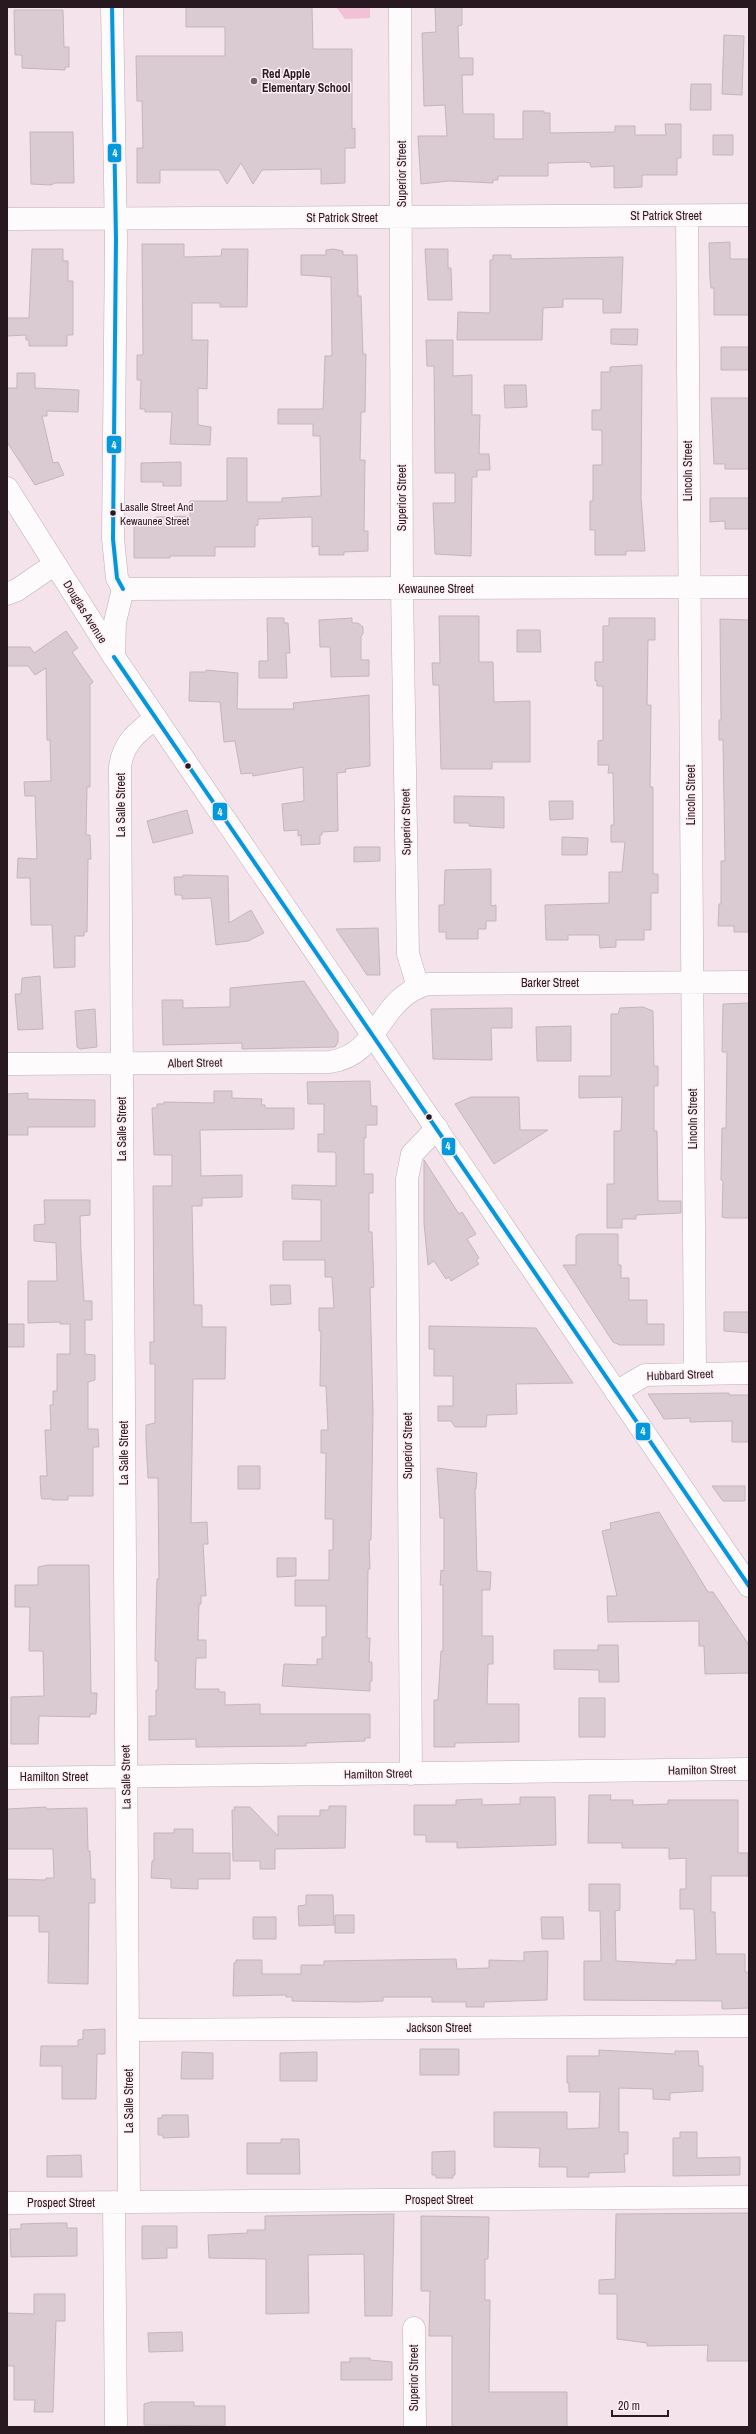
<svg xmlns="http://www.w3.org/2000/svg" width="756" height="2434" viewBox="0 0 756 2434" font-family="'Archivo Narrow',sans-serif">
	<rect width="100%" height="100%" fill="#f4e3ea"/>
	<path fill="#f1c1d6" d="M336 7H370V18L345 19Z"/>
	<path fill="#dacbd2" stroke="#c4b5bb" d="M186 7H312L313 49H352V129L355 128V148H345V183L321 184V169L262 170 253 184 241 163 227 184 219 170H160V183H137V148H143L142 101H137L136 56H225V27H186Z
		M435 7H462V25L458 26 459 58H473V75H462L463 114H494V139H523V111H544V113H550V133L615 132V126H635V135H666L665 124H681V158H677V175H642V187L614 188V166L591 167 590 163 585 162 548 163V176H498V180H493V183L449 181 421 184 418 136H447L445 105 424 106 422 33 436 32Z
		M14 10H63L64 47H69V67H65V70L22 68V55H15Z
		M724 35 744 36 742 95 722 94Z
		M691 84H711V110H690Z
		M30 132H73L74 183H55L51 185 31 184Z
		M713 135H733V155H713Z
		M730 242V259H749V315H714V288H711L710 279 709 243Z
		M142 244H184V257L221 256 222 249H248L247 307H220V303H192V340H208L207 389 198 388V425L211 427 210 445 170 444 172 412H145V409H140L141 380H137V355H143Z
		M32 249H63V261H68V281H73V335H67V346H29V340H26V335L7 336V318H29Z
		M333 249 343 251V255H357L358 296H361L363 354H366L365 412H361L360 460H365L364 531H368V551L344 552V555H319V546L312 547V517L258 519V525L255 526V547H215V556H170V558H134V523H156V517L190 516V501H227V458H247V502H282V498L321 496 320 436H313V424H278V409H323L325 356H332L331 277 301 275V255H326V250Z
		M425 249H448V268H451L452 300H428Z
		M493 255H511V259L623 257 621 313H603V299H563V307L543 308 542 340H457L458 312 490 313V260H493Z
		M611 329H638L637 345 611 344Z
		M426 340H453V376L472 375V415H480L479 454H489L490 470H477V477H472L471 556 435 554 433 503H455V473H435L434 366H427Z
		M721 347H749V370H721Z
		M642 365 641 497 645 551H626V555H595V530H590V501H593V465H602V433L601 430H592V410H601V372H610V367Z
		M17 373H35V388L79 390 78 412 47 411V416H42L53 463 58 462 64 475 35 485 7 442V388H17Z
		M504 385H526L527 407 505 408Z
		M711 398H749V469H725V464H714Z
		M181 462V486H163V482H141V463Z
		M710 498H749V529H725V521L710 522Z
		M439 616H479V662H493L494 702 530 701V762H492V769H441L439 685H433L432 663H440Z
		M267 618H284V623H288L290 653H286L287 678H259V661H268Z
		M352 618V623H358L363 627V634L361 636V660H369V676L331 677 330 647H320L319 620Z
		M609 618H655V640H648L647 705H651L650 787H653V874H658V893H651V930H644V940H616V947L600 948 599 935H568V940H546L545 905 609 903V872H622L625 842H611V825H614L613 773H608L609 765H598V741L603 740V686H597V681H595V662H603V626H609Z
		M720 619 749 620V932H734V926H718L719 904H721V861H725L723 740H719V720H721Z
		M517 630H540L541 652H517Z
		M66 631 78 648 72 652 93 682 90 685V787H87L86 835H90L91 859H88L87 932H84V936H75V967L54 968 52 925H31L30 878H17L18 858 37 859 35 796H25L24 782 51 781 50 740H47L46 668 35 675 28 666H7V647H30L34 653Z
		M206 670 238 673 237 709H294L293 703 369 695 370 766 345 769 346 772 337 773 338 831 322 832V835H320V844L301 845V835L298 836V830L284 831 282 804 304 801 303 767 253 776 252 773 241 774 235 741 224 742 220 702 189 701 190 672H206Z
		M454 796 504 797V828L469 826V823H454Z
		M549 801H573V819L550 820Z
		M187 810 193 833 153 843 147 821Z
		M562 837 588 838 587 855H562Z
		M354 847H380V861L354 862Z
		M491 869V906L496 905V921H486V929H478V939H446V932H439V905H444L445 870Z
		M183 875 228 876 229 923 251 910 264 933 248 941 216 945 211 898 182 899V895H175L174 877H183Z
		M378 928 380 975H367L336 929Z
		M40 976 43 1029 18 1030 15 994H21L22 978Z
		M304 981 338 1032V1042L335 1047 242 1049V1043L163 1045 162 1000H183V1008L230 1007V988Z
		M749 1003V1218H726L722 1217 723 1181 721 1180 722 1128H726L727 1052H722L723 1004Z
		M643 1007 653 1011 654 1066H658V1086H654V1131H657L658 1201H681V1213L636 1215V1219H622V1228H607V1184H614V1131H621L622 1097 579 1098V1076H611V1014H618L620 1008Z
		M512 1008V1028H491L492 1060 433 1059 431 1009Z
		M95 1009 97 1047 80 1049 77 1047 75 1011Z
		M571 1026V1061H537L536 1027Z
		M370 1081 371 1106H377V1125H366V1138H364V1174H373V1193H369V1232H372L374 1287 370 1288 373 1414 371 1540H369L370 1569H368L367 1638H370L369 1662H372V1681H370V1691L282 1686 284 1664 317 1665V1659H322V1637H326V1606H295V1580H329V1550H333V1519H325L326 1453H321V1430H328L326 1386H320L321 1331H319V1308H334L332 1277H325V1260H283V1241H321V1200L292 1199V1185L336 1186V1154L334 1152H318V1134H324V1104H308L307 1082Z
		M214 1091H232V1098L262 1099 261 1105H265V1108H294V1129L200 1130 201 1176 242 1175V1197L202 1198V1206H192L194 1305H202V1327H226L225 1379H193L191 1523 207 1522 208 1544H203L206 1596H201V1604H199L198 1640H206V1658H196L195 1689H219V1692H225V1705L260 1704V1714H370V1738H365V1741L306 1743V1746L196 1747V1739L149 1740V1716H156V1690H158V1661H155L156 1613 157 1579H159L158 1478H148L146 1441V1425L155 1423V1364H150V1342H154L153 1186H172V1155H154L152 1108H157V1104H164V1102L214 1103Z
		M28 1093V1099L95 1100V1127H28V1135H7V1094Z
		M471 1097H519L520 1130H548L494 1164 455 1104Z
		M424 1160 459 1214 462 1212 476 1234 467 1239 479 1258 476 1260 479 1264 451 1281 449 1277 446 1279 434 1261 428 1265 424 1223Z
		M44 1200H90V1215L80 1216 81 1251 84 1301H92V1320H85V1354L95 1355V1380L88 1382V1429H98L99 1447H93V1496H68V1500H52V1499H42L41 1496 40 1476H47L45 1430H51L50 1405H53V1391H57V1354H70V1324H60V1322L28 1323V1281H57L56 1243 34 1241V1225L45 1224Z
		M579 1234H618V1265H621V1278H629V1300H647V1324H664V1345H620L613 1342 563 1265H576V1236Z
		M270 1285H290L291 1304 271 1305Z
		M724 1312H749V1333L724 1331Z
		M7 1324H24V1347H7Z
		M429 1326 536 1328 573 1383 516 1384 517 1414 487 1415 486 1427H455L451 1421H438V1406H453V1376H434V1349H429Z
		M729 1393V1395H749V1442H732V1421L690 1422V1418L664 1419 648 1394Z
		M238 1466H260V1489H238Z
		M437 1468 477 1473 476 1489H475L477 1571 491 1572 490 1590H482V1636H493V1664H488L487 1704H519V1742L455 1743V1747H434V1700H438L441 1651H443V1585H440L441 1570 444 1571V1518H440Z
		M712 1486H745V1501H723Z
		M659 1512 708 1592H713L749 1645V1673L705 1674 704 1646H699V1621L608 1622 607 1596H617L602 1531 611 1529 610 1523Z
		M277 1558H296V1576L277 1577Z
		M48 1565H89L91 1693H97L96 1714H90V1717L39 1716 38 1744H11V1697L44 1696 43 1651H29L30 1607H15V1585H38V1567Z
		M598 1645H618L619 1682H599V1670L554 1669V1650H598Z
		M579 1698H605V1737H579Z
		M589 1795H611L610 1800H633V1805L668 1804V1800H738V1853H748V1876H711V1912H715L716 1954H745V1972H749V2008L722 2009V2001L584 2000V1961H601L600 1911H589V1884H620V1910L615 1911 616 1961 676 1964V1960H696L694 1909H680V1889H686V1858L669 1859V1848H622V1843H588Z
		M520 1797H555L556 1845 457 1848V1842H426V1835H414V1805H456V1800L482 1799V1805L520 1804Z
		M329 1806H346L345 1848 275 1849V1869H260V1861H233L232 1810H235L234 1807H250L278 1836V1816H320V1810H329Z
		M46 1807V1809L87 1808 88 1851H90L91 1879H95V1903H89L88 1984 48 1983 49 1932H39V1916H7V1879L46 1880V1878H54L53 1849H7V1809Z
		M174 1829H193V1853H230V1879H198V1889L171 1888V1879L151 1878 152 1861H154V1833H174Z
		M306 1895H333L334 1925 299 1926 298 1906 306 1905Z
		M335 1915H354V1933H335Z
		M253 1917H276V1939H253Z
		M541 1917H563L564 1939H542Z
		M548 1951 547 2000 484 2002V2007H466V2002H432V1997H383V2001L357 2002 292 2001V1997H286V1995L233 1996 234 1963H236V1960H262V1974H301V1965H324V1961L456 1959 457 1969 489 1968V1960L524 1961V1952Z
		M105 2029V2054H97L96 2099H62V2066H40L41 2046H78V2040L83 2039V2030Z
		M420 2049H459V2075H420Z
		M599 2050 675 2054V2051H698L699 2066H703V2091L670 2093V2100L653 2099V2089L619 2088V2132H628V2154H624L625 2172 589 2173V2177H567V2167H539L540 2148 494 2147V2112H567V2129L599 2128 600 2092H569V2083H567V2056H599Z
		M182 2052 213 2053V2079H181Z
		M317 2052V2081H280V2053Z
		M162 2115H188L189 2137 163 2138V2135H158V2118H162Z
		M680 2132H697V2158L740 2157V2175L673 2176V2138H680Z
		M281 2139H299L300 2174H247V2143H281Z
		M455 2151V2175H453V2178H436V2175H432V2152Z
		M81 2155 82 2177H47V2156Z
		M749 2213V2361H707L708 2345 647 2346V2343L617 2339V2294H599V2280L615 2279 616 2214Z
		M394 2214 392 2316H365L364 2254 308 2255 309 2313 266 2314V2259L209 2258 208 2235 248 2233 247 2230H265V2216Z
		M421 2216 489 2217 488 2259H485V2300H490L489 2392H567V2427H452V2336H429L430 2291H421Z
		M52 2223H67V2228H77V2256L11 2257 10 2229H21V2224Z
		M142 2226H177V2248H167V2258L142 2259Z
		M34 2294H65V2321H56L53 2412H34L35 2400H14V2366H7V2313L34 2314Z
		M182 2332 183 2351 149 2352 148 2333Z
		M350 2358H370V2360L392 2362V2380H341V2362H350Z
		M151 2402H194V2406H225V2426L144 2425V2404Z"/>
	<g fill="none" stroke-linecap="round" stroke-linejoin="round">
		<g stroke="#beb0b6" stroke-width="23">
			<path id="minor" d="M112 7 116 239 113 539 117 578 123 589
				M400 7 402 589 408 954 418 987
				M687 216 695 1374
				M7 219 749 215
				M123 589 749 587
				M7 594 17 590 55 564
				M114 657 115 622 123 589
				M7 1064 330 1062C382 1054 377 998 428 984L749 982
				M616 1392 645 1375 749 1373
				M411 1774 407 1179 412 1154 437 1128
				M7 1778 749 1769
				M128 2030 749 2026
				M114 2202 116 2427
				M129 2202 120 767C123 743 137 732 156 718
				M7 2203 749 2197
				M414 2328 415 2427"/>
		</g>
		<g stroke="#beb0b6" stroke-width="23">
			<path id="major" d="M7 488 114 657 749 1586"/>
		</g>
		<use href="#minor" stroke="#fdfbfc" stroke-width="22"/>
		<use href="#major" stroke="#fdfbfc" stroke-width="22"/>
		<g stroke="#feeff5" stroke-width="7">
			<path id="bus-1" d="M112 7 116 239 113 539 117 578 123 589
				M114 657 749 1586"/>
		</g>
		<use href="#bus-1" stroke="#09d" stroke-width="4"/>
	</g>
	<circle fill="#6f6066" stroke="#feeff5" stroke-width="1.5" cx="254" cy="81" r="4"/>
	<g fill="#27191f" stroke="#feeff5" stroke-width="1.5">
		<circle cx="113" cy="513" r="3.5"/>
		<circle cx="188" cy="766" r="3.5"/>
		<circle cx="429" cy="1117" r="3.5"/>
	</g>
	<g text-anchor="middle" stroke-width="3" stroke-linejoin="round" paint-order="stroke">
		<g font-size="11" fill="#27191f" stroke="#feeff5" text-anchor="start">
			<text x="120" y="511">Lasalle Street And<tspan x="120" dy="14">Kewaunee Street</tspan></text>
		</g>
		<g font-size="12" font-weight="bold" fill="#27191f" stroke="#feeff5" text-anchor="start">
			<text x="262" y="78">Red Apple<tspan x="262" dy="14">Elementary School</tspan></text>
		</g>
		<g font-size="12" fill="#27191f" stroke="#feeff5">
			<text transform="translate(402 174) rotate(-90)" y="4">Superior Street</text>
			<text x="666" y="220">St Patrick Street</text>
			<text x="342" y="222">St Patrick Street</text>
			<text transform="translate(688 471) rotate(-90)" y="4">Lincoln Street</text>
			<text transform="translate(402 498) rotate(-90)" y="4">Superior Street</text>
			<text x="436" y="593">Kewaunee Street</text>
			<text transform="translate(85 612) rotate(58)" y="4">Douglas Avenue</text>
			<text transform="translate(691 795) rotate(-90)" y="4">Lincoln Street</text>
			<text transform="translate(121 805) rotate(-90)" y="4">La Salle Street</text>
			<text transform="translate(406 822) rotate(-91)" y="4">Superior Street</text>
			<text x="550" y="987">Barker Street</text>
			<text transform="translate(195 1063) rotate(-1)" y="4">Albert Street</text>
			<text transform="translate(693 1119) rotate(-90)" y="4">Lincoln Street</text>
			<text transform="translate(122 1129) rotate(-90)" y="4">La Salle Street</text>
			<text transform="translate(680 1375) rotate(-2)" y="4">Hubbard Street</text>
			<text transform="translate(408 1446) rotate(-90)" y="4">Superior Street</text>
			<text transform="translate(124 1453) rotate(-90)" y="4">La Salle Street</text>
			<text transform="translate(702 1770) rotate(-1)" y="4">Hamilton Street</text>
			<text transform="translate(378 1774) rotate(-1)" y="4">Hamilton Street</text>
			<text x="54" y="1781">Hamilton Street</text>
			<text transform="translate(126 1777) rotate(-91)" y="4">La Salle Street</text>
			<text x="439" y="2032">Jackson Street</text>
			<text transform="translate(129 2101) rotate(-90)" y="4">La Salle Street</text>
			<text x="439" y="2204">Prospect Street</text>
			<text x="61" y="2207">Prospect Street</text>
			<text transform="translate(414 2378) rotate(-90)" y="4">Superior Street</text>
		</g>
	</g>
	<g stroke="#feeff5" stroke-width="1.5">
		<rect x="107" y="143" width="15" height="20" rx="4" fill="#09d"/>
		<rect x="106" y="435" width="16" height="19" rx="4" fill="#09d"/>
		<rect x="212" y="802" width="16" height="19" rx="4" fill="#09d"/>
		<rect x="441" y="1137" width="15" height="19" rx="4" fill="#09d"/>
		<rect x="635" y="1422" width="16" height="19" rx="4" fill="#09d"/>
	</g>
	<g font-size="11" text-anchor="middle" font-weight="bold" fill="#fff">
		<text x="115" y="157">4</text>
		<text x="114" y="449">4</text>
		<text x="220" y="816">4</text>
		<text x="448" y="1150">4</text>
		<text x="643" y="1435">4</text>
	</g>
	<rect width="756" height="2434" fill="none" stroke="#27191f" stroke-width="16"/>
	<path d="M612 2410v6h56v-6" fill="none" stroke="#27191f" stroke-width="2"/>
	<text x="618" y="2410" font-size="12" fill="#27191f" stroke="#feeff5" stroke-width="3" paint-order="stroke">20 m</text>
</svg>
